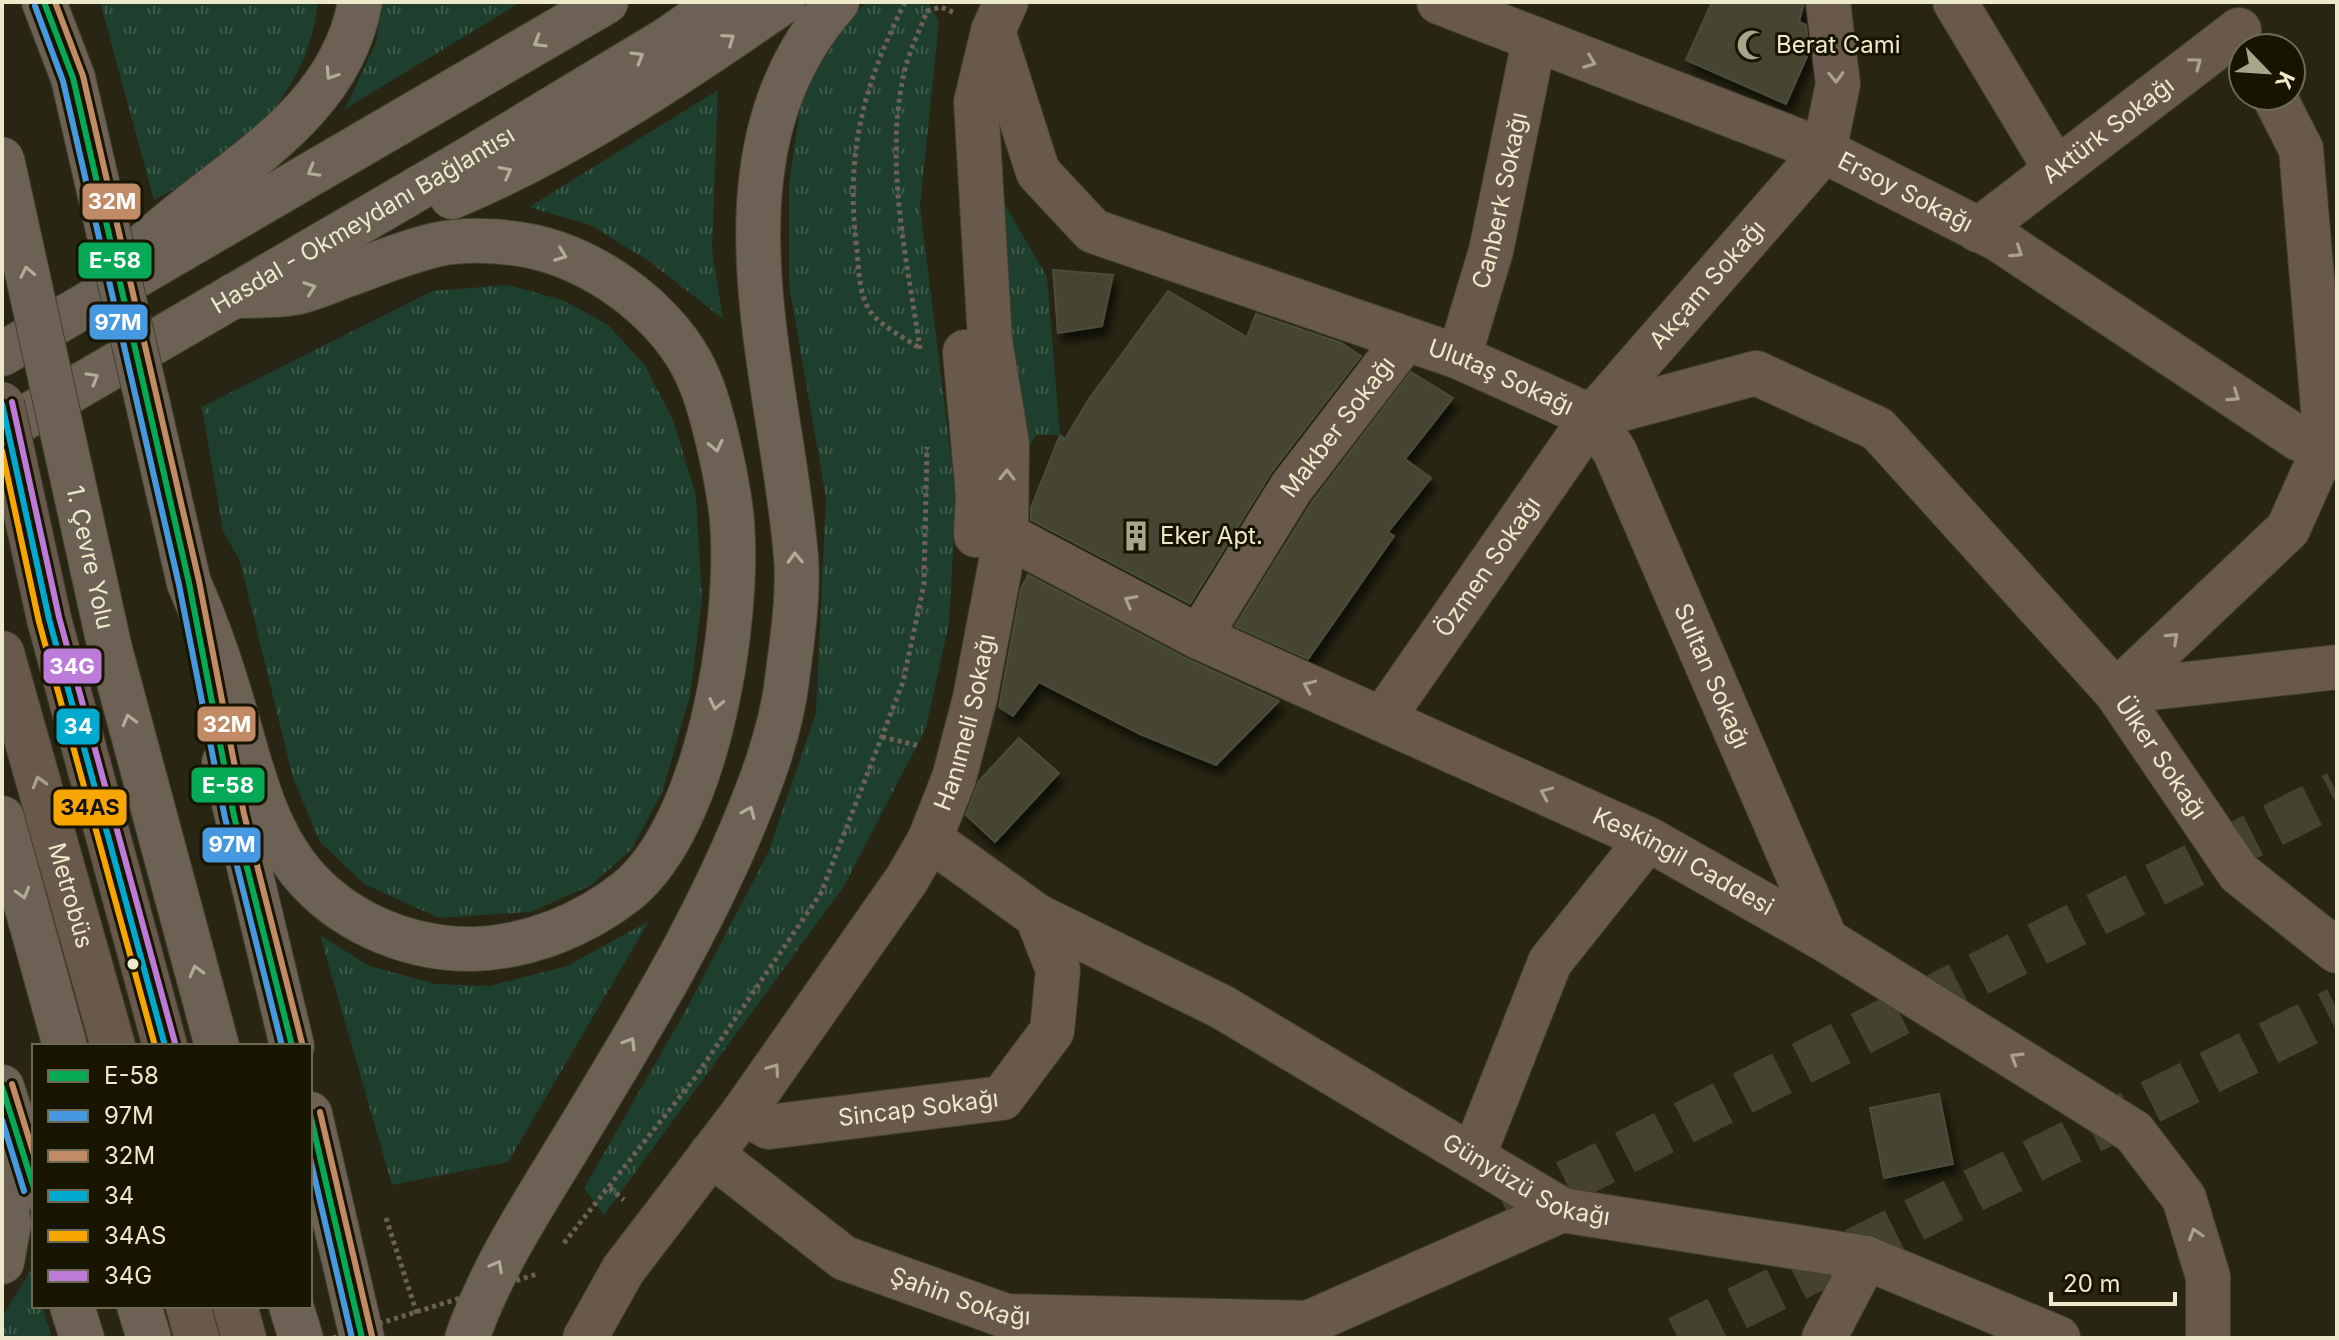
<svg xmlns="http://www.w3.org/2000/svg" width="2339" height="1340" viewBox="0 0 2339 1340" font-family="Inter,sans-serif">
	<defs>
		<pattern id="grass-tufts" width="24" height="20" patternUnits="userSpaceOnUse" patternTransform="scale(2)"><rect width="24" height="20" fill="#1e3e2e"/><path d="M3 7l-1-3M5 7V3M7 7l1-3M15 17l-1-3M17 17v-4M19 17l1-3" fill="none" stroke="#3f5a4b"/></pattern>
		<filter id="shadow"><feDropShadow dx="5" dy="9" stdDeviation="4" flood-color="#0009"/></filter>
	</defs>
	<rect width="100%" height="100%" fill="#282613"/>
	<path fill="url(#grass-tufts)" d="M100 2H318C307 100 236 158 154 200Z
		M382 2H521L345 109 376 42Z
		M866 2H928L939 22 920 206 956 497 949 623 926 728 844 886 604 1215 584 1188 686 1010 768 853 816 713 826 498 789 285V184L800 108 822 51Z
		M718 90 712 250 723 319 649 261 590 225 529 207Z
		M997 191 1047 277 1060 435H1036L1024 457Z
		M509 285 565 301 608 325 644 364 673 420 696 496 702 599 690 696 662 793 631 850 591 885 531 912 439 918 364 884 320 842 293 778 240 561 223 531 202 407 432 291Z
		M649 921 508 1162 392 1185 320 935 369 966 436 984 489 986 567 966Z
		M31 1270 34 1306H42L52 1338H2V1317Z"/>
	<path fill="#444531" stroke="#4b4d3a" stroke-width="2" filter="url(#shadow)" d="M1712 2H1804L1799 22 1806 25 1809 52 1786 104 1686 60Z
		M1053 270 1113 275 1102 326 1058 333Z
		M1168 291 1247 337 1256 314 1341 343 1361 356 1271 473 1190 604 1031 520V508L1060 435 1065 439 1089 399Z
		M1411 372 1453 398 1405 459 1431 478 1388 532 1394 536 1308 659 1235 626 1312 502Z
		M1028 575 1187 659 1279 701 1216 765 1140 734 1039 682 1013 716 999 707 1021 589Z
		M1019 738 1059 773 995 842 966 815 979 781Z
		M1939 1094 1953 1164 1884 1178 1870 1108Z"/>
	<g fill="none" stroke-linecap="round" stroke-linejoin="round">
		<path stroke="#45432e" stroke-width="44" stroke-dasharray="44 22" stroke-linecap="butt" d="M1507 1212 2337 793
			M1678 1338 2337 1009"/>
		<g stroke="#42402e" stroke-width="46">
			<g id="minor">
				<path id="s1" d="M1439 2 1824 151 1998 239 2299 439 2337 446"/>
				<path d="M1955 2 2056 170"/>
				<path id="s2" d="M993 31 1038 172 1093 231 1459 357 1592 417 1756 373 1878 429 2116 692 2239 873 2337 951"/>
				<path id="s3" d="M1978 230 2239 30"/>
				<path id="s4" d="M1459 357 1491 251 1534 41"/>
				<path id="s5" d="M1592 417 1615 452 1826 940"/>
				<path id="s6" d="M1006 535 1199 637 1648 839 1826 940 2134 1132 2184 1198 2208 1277V1338"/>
				<path d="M49 619 165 1046"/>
				<path id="s7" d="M1199 637 1291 488 1404 341"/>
				<path id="s8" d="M2 653 113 1046"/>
				<path d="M2116 692 2288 529 2326 444 2301 149 2274 96"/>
				<path d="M2116 692 2337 667"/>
				<path id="s9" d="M1383 718 1592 417 1824 151 1838 84 1828 2"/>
				<path id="s10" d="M1037 916 1222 1007 1562 1210 1866 1258 2058 1338"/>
				<path id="s11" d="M743 1113 769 1127 1002 1098 1052 1031 1058 970 1037 916 930 839"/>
				<path id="s12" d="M711 1154 844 1258 1006 1316 1308 1323 1562 1210"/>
				<path d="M1473 1157 1550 962 1648 839"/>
				<path d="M188 1306 197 1338"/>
				<path d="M235 1306 244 1338"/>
				<path d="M1824 1338 1866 1258"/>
			</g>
		</g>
		<g stroke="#42402e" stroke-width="46">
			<g id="major">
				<path d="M965 352 978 495 976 535"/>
				<path id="s13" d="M585 1338 623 1270 743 1113 907 879 930 839 954 778 975 698 1006 535 1007 444 990 340 976 102 993 31 1006 2"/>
			</g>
		</g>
		<g stroke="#42402e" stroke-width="46">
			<g id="highway">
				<path d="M44 2 73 78"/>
				<path d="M452 197C571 147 677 75 783 2"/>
				<path d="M141 248C220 172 339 121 360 2"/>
				<path d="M2 354 606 2"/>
				<path id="s14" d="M2 431 472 157 666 40 721 2"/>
				<path d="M189 583C206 621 219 658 231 698 250 761 263 832 309 881 351 926 414 950 474 949 529 947 584 925 627 891 709 824 740 622 732 521 729 486 714 417 701 384 678 324 616 274 556 253 523 241 469 237 435 245 404 252 373 266 344 276 328 282 310 290 294 293 274 297 253 295 233 296"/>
				<path d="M110 649 217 1046"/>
				<path d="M224 762 292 1046"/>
				<path d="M2 818 65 1046"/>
				<path d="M2 1087 34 1188"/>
				<path d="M310 1114 362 1338"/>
				<path d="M2 1179 9 1224 2 1262"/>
				<path d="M72 1306 82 1338"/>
				<path d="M139 1306 149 1338"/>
				<path d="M291 1306 301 1338"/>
				<path d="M467 1338C493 1265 532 1207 572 1141 633 1040 695 940 741 831 761 784 781 731 787 680 792 641 799 596 796 557 781 373 699 158 837 2"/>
			</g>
		</g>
		<path stroke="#6d6054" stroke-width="5" stroke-dasharray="4 4" stroke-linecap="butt" d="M905 2C862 89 845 154 857 251 859 272 859 294 870 311 880 326 904 337 919 348
			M920 349C907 258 883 160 905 69 910 49 920 30 927 11L941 7 955 13
			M882 737 920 746
			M610 1188 624 1200
			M386 1218 417 1314
			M564 1243 694 1079 821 893 903 682 924 584 927 447"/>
		<use href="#minor" stroke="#69594c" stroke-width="44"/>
		<use href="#major" stroke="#69594a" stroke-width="44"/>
		<use href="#highway" stroke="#6c6154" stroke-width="44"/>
		<g stroke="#42402e" stroke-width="46" stroke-linecap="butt">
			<path id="minor-bridge" d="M2 404 49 619"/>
		</g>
		<g stroke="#42402e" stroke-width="46" stroke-linecap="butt">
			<g id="highway-bridge">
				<path d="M73 78 189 583"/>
				<path id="s15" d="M2 159 110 649"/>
			</g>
		</g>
		<path stroke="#6d6054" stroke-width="5" stroke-dasharray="4 4" stroke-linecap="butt" d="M333 1338 537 1274"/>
		<use href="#minor-bridge" stroke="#69594c" stroke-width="44"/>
		<use href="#highway-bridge" stroke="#6c6154" stroke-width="44"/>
		<g stroke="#171500" stroke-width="12">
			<path id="bus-1" d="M44 2 73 78 189 583 234 816 292 1046
				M2 1087 34 1188
				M310 1114 362 1338"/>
		</g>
		<g stroke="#171500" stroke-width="12">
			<path id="bus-2" d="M35 6 63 81 179 585 225 818 282 1046
				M2 1120 24 1191
				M310 1158 352 1338"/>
		</g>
		<g stroke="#171500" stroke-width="12">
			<path id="bus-3" d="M55 2 83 76 199 581 244 814 302 1043
				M12 1084 34 1155
				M320 1112 372 1336"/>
		</g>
		<g stroke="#171500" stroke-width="12">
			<path id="bus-4" d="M2 404 49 619 165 1046"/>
		</g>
		<g stroke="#171500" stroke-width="12">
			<path id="bus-5" d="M2 451 39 622 155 1046"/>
		</g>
		<g stroke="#171500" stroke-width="12">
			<path id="bus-6" d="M12 402 59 617 175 1043"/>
		</g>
		<use href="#bus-1" stroke="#06aa56" stroke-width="6"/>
		<use href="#bus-2" stroke="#4699e1" stroke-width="6"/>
		<use href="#bus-3" stroke="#c18c65" stroke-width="6"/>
		<use href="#bus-4" stroke="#00a9ce" stroke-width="6"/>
		<use href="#bus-5" stroke="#f7a600" stroke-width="6"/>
		<use href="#bus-6" stroke="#bd7bd9" stroke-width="6"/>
	</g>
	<defs><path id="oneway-chevron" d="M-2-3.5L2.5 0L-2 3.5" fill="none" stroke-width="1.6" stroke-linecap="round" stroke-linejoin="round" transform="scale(2)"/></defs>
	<g stroke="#b2ac95">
		<use href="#oneway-chevron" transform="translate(729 39) rotate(-35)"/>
		<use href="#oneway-chevron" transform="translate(539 42) rotate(149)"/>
		<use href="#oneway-chevron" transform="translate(638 57) rotate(-31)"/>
		<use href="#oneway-chevron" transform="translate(331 74) rotate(123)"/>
		<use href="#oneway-chevron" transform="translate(313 171) rotate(150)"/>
		<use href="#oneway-chevron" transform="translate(506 172) rotate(-28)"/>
		<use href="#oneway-chevron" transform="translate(561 255) rotate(21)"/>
		<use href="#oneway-chevron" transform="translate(27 272) rotate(-102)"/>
		<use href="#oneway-chevron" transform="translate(310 288) rotate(-19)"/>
		<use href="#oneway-chevron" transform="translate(93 378) rotate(-30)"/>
		<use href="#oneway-chevron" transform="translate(716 446) rotate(77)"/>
		<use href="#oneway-chevron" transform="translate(795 558) rotate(-92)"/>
		<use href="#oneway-chevron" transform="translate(716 704) rotate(102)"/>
		<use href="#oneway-chevron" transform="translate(129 720) rotate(-105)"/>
		<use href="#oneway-chevron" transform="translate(749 812) rotate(-67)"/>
		<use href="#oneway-chevron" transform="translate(23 893) rotate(74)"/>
		<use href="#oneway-chevron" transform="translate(196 971) rotate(-105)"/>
		<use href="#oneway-chevron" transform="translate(630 1043) rotate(-59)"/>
		<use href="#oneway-chevron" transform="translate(497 1266) rotate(-61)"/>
	</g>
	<g stroke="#aaa28b">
		<use href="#oneway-chevron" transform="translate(1590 62) rotate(21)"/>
		<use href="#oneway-chevron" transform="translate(2196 63) rotate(-37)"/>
		<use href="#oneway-chevron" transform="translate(1836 77) rotate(88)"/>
		<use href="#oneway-chevron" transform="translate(2017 252) rotate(34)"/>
		<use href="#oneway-chevron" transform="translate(2234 396) rotate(34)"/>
		<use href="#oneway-chevron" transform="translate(1130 601) rotate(-152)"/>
		<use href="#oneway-chevron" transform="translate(2173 638) rotate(-43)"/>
		<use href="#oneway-chevron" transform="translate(1309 686) rotate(-156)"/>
		<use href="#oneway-chevron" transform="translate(39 782) rotate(-106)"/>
		<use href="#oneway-chevron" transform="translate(1546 793) rotate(-156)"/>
		<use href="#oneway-chevron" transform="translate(2016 1058) rotate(-148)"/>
		<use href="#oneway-chevron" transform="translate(2195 1234) rotate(-107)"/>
	</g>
	<g stroke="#aaa28a">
		<use href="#oneway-chevron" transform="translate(1007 475) rotate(-89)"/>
		<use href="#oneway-chevron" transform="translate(774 1069) rotate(-55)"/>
	</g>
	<defs>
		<g id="mosque-bare" transform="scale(2.4)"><path d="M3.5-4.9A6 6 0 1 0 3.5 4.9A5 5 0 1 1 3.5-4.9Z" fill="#a7a58a" stroke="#171500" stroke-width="2.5" paint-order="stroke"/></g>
		<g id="building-bare" transform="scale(2.4)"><path d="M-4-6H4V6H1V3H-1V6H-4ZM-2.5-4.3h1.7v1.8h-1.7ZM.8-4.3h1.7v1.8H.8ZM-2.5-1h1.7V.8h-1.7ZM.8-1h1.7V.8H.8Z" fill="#a7a58a" stroke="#171500" stroke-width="2.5" paint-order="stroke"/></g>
	</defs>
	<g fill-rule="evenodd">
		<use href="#mosque-bare" x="1752" y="45"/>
		<use href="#building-bare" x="1136" y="536"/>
	</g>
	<circle fill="#eceaca" stroke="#171500" stroke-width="3" cx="133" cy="964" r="7"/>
	<g text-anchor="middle" stroke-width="6" stroke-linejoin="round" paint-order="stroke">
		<g font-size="24" fill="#eceaca" stroke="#171500" text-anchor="start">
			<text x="1776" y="53">Berat Cami</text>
			<text x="1160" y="544">Eker Apt.</text>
		</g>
		<g font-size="24" fill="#eceaca" stroke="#171500">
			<text dy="8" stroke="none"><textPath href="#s3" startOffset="164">Aktürk Sokağı</textPath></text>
			<text dy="8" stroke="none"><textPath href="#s1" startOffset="504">Ersoy Sokağı</textPath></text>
			<text dy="8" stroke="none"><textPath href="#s4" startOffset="162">Canberk Sokağı</textPath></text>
			<text dy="8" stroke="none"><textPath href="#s14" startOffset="418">Hasdal - Okmeydanı Bağlantısı</textPath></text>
			<text dy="8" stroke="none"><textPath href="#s9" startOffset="542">Akçam Sokağı</textPath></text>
			<text dy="8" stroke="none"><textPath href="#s2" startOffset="662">Ulutaş Sokağı</textPath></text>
			<text dy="8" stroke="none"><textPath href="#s7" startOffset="252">Makber Sokağı</textPath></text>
			<text dy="8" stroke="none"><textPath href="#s15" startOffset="408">1. Çevre Yolu</textPath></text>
			<text dy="8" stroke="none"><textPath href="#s9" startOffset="184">Özmen Sokağı</textPath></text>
			<text dy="8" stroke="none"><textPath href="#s5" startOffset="286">Sultan Sokağı</textPath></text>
			<text dy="8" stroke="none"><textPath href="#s13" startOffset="730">Hanımeli Sokağı</textPath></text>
			<text dy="8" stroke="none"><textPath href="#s2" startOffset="1500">Ülker Sokağı</textPath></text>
			<text dy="8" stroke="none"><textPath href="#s6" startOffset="752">Keskingil Caddesi</textPath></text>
			<text dy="8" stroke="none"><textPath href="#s8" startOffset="252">Metrobüs</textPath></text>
			<text dy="8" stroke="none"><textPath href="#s11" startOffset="180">Sincap Sokağı</textPath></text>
			<text dy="8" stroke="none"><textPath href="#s10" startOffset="558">Günyüzü Sokağı</textPath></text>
			<text dy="8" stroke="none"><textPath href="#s12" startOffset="292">Şahin Sokağı</textPath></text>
		</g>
	</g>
	<g stroke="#171500" stroke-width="3">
		<rect x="81" y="182" width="61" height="39" rx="8" fill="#c18c65"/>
		<rect x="77" y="241" width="76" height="39" rx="8" fill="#06aa56"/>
		<rect x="88" y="303" width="61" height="38" rx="8" fill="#4699e1"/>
		<rect x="42" y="647" width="61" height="38" rx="8" fill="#bd7bd9"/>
		<rect x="196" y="705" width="61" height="38" rx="8" fill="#c18c65"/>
		<rect x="55" y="707" width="46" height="39" rx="8" fill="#00a9ce"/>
		<rect x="190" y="766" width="76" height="38" rx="8" fill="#06aa56"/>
		<rect x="52" y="788" width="76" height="39" rx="8" fill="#f7a600"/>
		<rect x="201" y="826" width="61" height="38" rx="8" fill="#4699e1"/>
	</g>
	<g font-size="22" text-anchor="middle" font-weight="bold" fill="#fff">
		<text x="112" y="209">32M</text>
		<text x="115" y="268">E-58</text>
		<text x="118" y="330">97M</text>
		<text x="72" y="674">34G</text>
		<text x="227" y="732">32M</text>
		<text x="78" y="734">34</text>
		<text x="228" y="793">E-58</text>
		<text x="232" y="852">97M</text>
	</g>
	<g font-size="22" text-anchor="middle" font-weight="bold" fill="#111">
		<text x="90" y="815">34AS</text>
	</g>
	<rect width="2339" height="1340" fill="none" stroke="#eceaca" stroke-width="8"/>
	<rect x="32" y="1044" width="280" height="264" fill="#171500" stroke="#6c6a51" stroke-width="2"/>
	<rect x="48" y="1070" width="40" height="12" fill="#06aa56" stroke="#6c6a51" stroke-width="2"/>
	<text x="104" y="1084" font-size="24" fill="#eceaca">E-58</text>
	<rect x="48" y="1110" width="40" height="12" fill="#4699e1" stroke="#6c6a51" stroke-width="2"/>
	<text x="104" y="1124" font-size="24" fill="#eceaca">97M</text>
	<rect x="48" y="1150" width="40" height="12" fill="#c18c65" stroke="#6c6a51" stroke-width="2"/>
	<text x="104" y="1164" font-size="24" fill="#eceaca">32M</text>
	<rect x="48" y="1190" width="40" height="12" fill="#00a9ce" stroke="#6c6a51" stroke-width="2"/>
	<text x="104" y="1204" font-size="24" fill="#eceaca">34</text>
	<rect x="48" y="1230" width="40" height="12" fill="#f7a600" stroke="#6c6a51" stroke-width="2"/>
	<text x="104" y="1244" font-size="24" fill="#eceaca">34AS</text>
	<rect x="48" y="1270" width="40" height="12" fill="#bd7bd9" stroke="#6c6a51" stroke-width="2"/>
	<text x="104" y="1284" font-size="24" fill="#eceaca">34G</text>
	<g transform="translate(2267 72) rotate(115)"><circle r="38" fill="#171500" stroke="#6c6a51" stroke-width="2"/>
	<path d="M0-6L14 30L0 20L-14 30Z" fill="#a7a58a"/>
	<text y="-12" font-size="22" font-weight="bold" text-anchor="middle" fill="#eceaca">K</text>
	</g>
	<path d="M2051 1292v12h124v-12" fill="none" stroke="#eceaca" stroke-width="4"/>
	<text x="2063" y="1292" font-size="24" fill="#eceaca" stroke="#171500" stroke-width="6" paint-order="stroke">20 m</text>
</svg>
